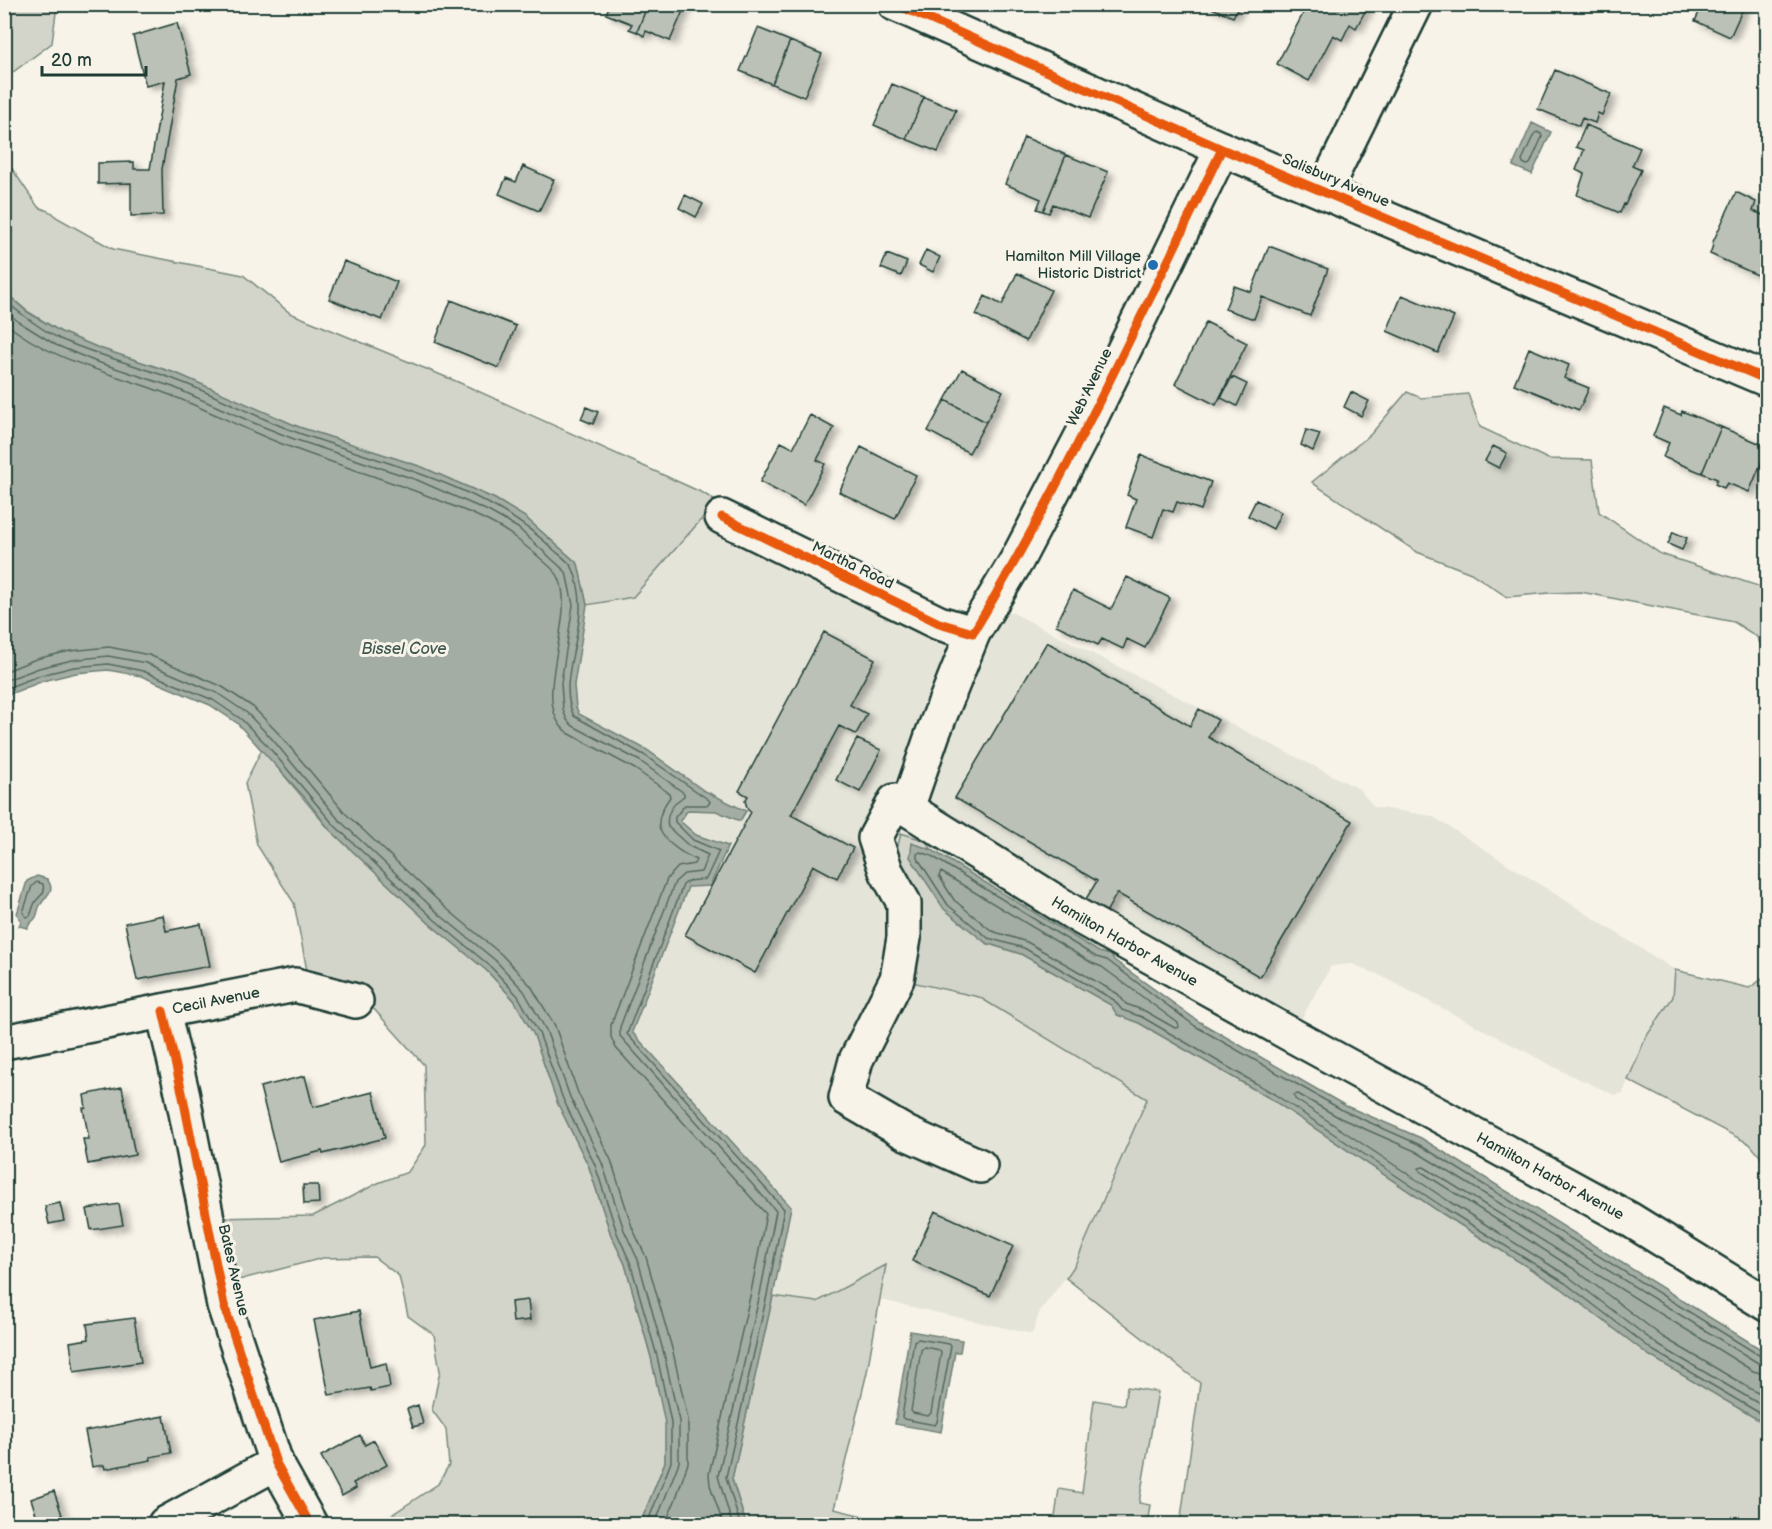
<svg xmlns="http://www.w3.org/2000/svg" width="1772" height="1529" viewBox="0 0 1772 1529" font-family="'Balsamiq Sans',sans-serif">
	<defs>
		<filter id="shadow"><feDropShadow dx="6" dy="4" stdDeviation="3" flood-color="#0004"/></filter>
	</defs>
	<rect width="100%" height="100%" fill="#f7f3e8"/>
	<filter id="ink" filterUnits="userSpaceOnUse"><feTurbulence type="fractalNoise" baseFrequency=".0167" numOctaves="2"/><feDisplacementMap in="SourceGraphic" scale="12" xChannelSelector="R" yChannelSelector="G"/><feConvolveMatrix kernelMatrix="1 2 1 2 8 2 1 2 1" color-interpolation-filters="sRGB"/></filter>
	<g filter="url(#ink)">
		<path fill="#e5e4d9" d="M714 500 944 607 983 613 1011 612 1359 789 1374 807 1432 816 1675 970 1673 997 1646 1037 1623 1093 1615 1095 1566 1073 1377 974 1352 964 1331 966 1299 1023 1153 945 1111 955 1099 952 932 850 926 841 899 979 979 997 1147 1099 1075 1265 1040 1311 1032 1334 881 1300 885 1265 817 1302 773 1296 791 1206 632 1032 688 887 727 846 696 835 680 821 688 810 716 811 740 821 746 811 703 790 647 750 579 714 576 708 574 685 587 605 633 597 707 513Z"/>
		<path fill="#d3d5ca" stroke="#79897f" stroke-width="1.5" d="M11 5H57L52 43 5 78V8Z
			M4 157 38 207 53 213 56 217 113 249 243 275 290 313 458 382 703 493 714 500 707 513 633 597 587 605 578 564 525 517 495 499 422 467 299 427 178 374 99 348 61 332 27 311 5 292Z
			M1407 392 1421 398 1468 394 1480 427 1548 459 1592 460 1599 512 1661 554 1767 589V654L1756 636 1734 622 1581 592 1549 593 1507 597 1471 573 1417 552 1314 484 1312 482 1371 434Z
			M262 749 329 829 431 925 486 970 514 1000 534 1035 557 1102 589 1167 611 1235 625 1264 651 1357 666 1423 665 1462 640 1524H484L477 1517 439 1520 431 1524H378L438 1484 449 1465 446 1429 432 1410 440 1371 434 1335 408 1316 399 1276 374 1257 323 1258 223 1284 216 1218 313 1216 378 1183 408 1172 426 1145 424 1065 347 979 313 984 308 976 294 903 257 845 245 783Z
			M901 833 926 841 932 850 913 844 986 943 1021 954 1111 1005 1118 1015 1139 1023 1271 1099 1443 1214 1561 1288 1650 1356 1767 1425V1524H1180L1200 1383 1066 1278 1075 1265 1147 1099 979 997 898 979 891 874Z
			M1675 970 1749 988 1767 976V1165L1750 1144 1628 1080 1646 1037 1673 997Z
			M886 1265 867 1372 834 1509 888 1522V1524H746L732 1479 773 1296 817 1302Z
			M1127 1387 1158 1392 1139 1503 1150 1505 1147 1524H1054L1059 1489 1082 1493 1094 1400 1124 1405Z"/>
		<path fill="#a4ada3" stroke="#6f8077" stroke-width="1.5" d="M1532 123 1551 132 1532 174 1513 166Z
			M5 292 27 312 61 332 99 348 178 374 299 427 422 467 495 499 525 517 578 564 587 605 574 685 576 707 579 714 647 750 703 790 746 811 740 821 716 811 688 810 680 821 696 835 728 846 710 886 688 887 632 1032 791 1207 773 1296 732 1479 746 1524H640L665 1462V1423L651 1357 625 1264 611 1235 589 1167 557 1102 534 1035 514 1000 486 970 431 925 329 829 306 799 237 723 210 705 141 676 108 670 76 673 43 681 5 696Z
			M912 843 932 850 1099 952 1111 955 1114 960 1198 1021 1346 1106 1421 1138 1767 1353V1425L1650 1356 1561 1288 1443 1214 1271 1099 1139 1023 1117 1015 1111 1005 1021 954 986 943 944 909 910 857Z
			M37 876 47 879C56 891 47 894 41 904 38 907 38 913 36 917 33 923 29 921 28 928L19 926 21 921 17 914 27 881Z
			M910 1331 962 1340 960 1352H955L941 1432 895 1424Z"/>
		<g fill="none" stroke-linecap="round" stroke-linejoin="round">
			<path stroke="#546a60" stroke-width="1.5" d="M1537 132 1541 134 1542 137 1530 164 1527 165 1523 163 1522 160 1534 134Z
				M4 300C21 314 40 329 60 339 98 356 138 365 176 380 217 395 255 417 296 432 384 464 484 483 554 550 560 555 570 562 573 569 577 578 580 594 580 604 582 638 557 684 574 716L644 755 709 800 710 802 708 805H685L675 817V822L693 840 719 851 706 879 688 881 683 885 627 1034 784 1209 767 1295 726 1477 740 1524
				M4 310 19 322 56 345 94 361 173 387 254 423 294 439 417 480 488 511 518 528 566 572 573 605 561 683 563 710 567 720 573 726 640 761 684 793V796C674 803 665 814 668 827L689 846 708 855 701 872 684 874 675 882 620 1027V1036L776 1211 760 1294 718 1476 732 1524
				M4 322C52 362 113 373 170 395 211 411 249 432 290 447 345 468 400 483 453 506 474 514 496 523 514 537 523 544 553 567 558 576 579 618 527 703 568 733L635 769 669 793 670 797C651 823 657 836 683 853 688 856 692 857 696 860L694 864 678 867 667 879 611 1025V1037L616 1048 766 1214 751 1292 709 1474 710 1485 723 1524
				M4 672 36 659 70 651 109 647 149 655 221 686 253 707 279 734 346 814 446 908 501 954 531 986 555 1026 578 1093 611 1160 632 1227 646 1257 673 1352 688 1419V1463L675 1501 665 1524
				M4 681 39 668 72 660 108 656 146 663 217 693 247 713 273 740 339 820 440 915 495 960 524 991 546 1030 570 1097 602 1163 624 1230 638 1260 664 1354 679 1421V1462L655 1524
				M4 689 41 675 74 667 108 664 143 671 213 700 241 719 267 745 334 825 435 920 490 966 518 996 539 1033 563 1099 595 1165 617 1233 630 1262 657 1356 671 1422V1462L647 1524
				M941 872 1092 963 1102 967 1178 1023 1179 1027 1175 1028 1145 1011 1126 1004 1118 994 1027 942 992 931 954 900 939 876Z
				M37 882 43 884 44 892 35 902 30 916 26 917 23 912 32 886Z
				M918 1339 949 1344 951 1346 937 1422 935 1425 904 1419 902 1417 914 1341Z
				M924 1347 939 1350 941 1353 931 1413 928 1416 913 1413 911 1411 921 1350Z
				M1768 1358 1762 1357 1418 1144 1344 1111 1195 1026 1107 960 1096 957 930 855 920 852 917 854V857L948 905 988 938 1024 948 1114 1000 1122 1010 1142 1017 1274 1094 1446 1209 1565 1283 1654 1351 1768 1418
				M1768 1366 1758 1363 1415 1151 1340 1118 1298 1094 1294 1095 1295 1099 1450 1202 1569 1277 1658 1345 1768 1409
				M1768 1375 1753 1371 1424 1167 1419 1168 1420 1171 1574 1269 1663 1337 1768 1399"/>
		</g>
		<path fill="#bbc1b6" stroke="#1f3d34" stroke-width="1.5" filter="url(#shadow)" d="M610 4H648L637 32 629 29 632 24 606 14Z
			M648 4H686L670 41 646 31 644 36 637 32Z
			M1202 4H1240L1233 17Z
			M1308 4H1369L1356 28 1350 24 1342 40 1333 35 1309 81 1277 64Z
			M1703 4H1745L1730 37 1695 21Z
			M177 23 191 74 178 78 162 169 163 215 131 216V183L98 184V163L134 162V169H150L165 81 146 86 133 36Z
			M758 28 790 41 772 84 740 71Z
			M790 41 822 54 804 97 772 84Z
			M1555 70 1611 94 1602 115 1598 113 1595 123 1582 118 1579 126 1538 109Z
			M892 84 924 97 906 139 874 125Z
			M924 97 956 110 938 152 906 139Z
			M1586 125 1640 148 1632 166 1641 170 1625 205 1624 204 1620 213 1577 195 1584 174 1576 170 1584 150 1576 147Z
			M1024 137 1066 155 1043 211 1037 209 1041 199 1005 184Z
			M1066 155 1108 172 1088 218 1053 204 1049 213 1043 211Z
			M523 166 554 180 539 211 499 194 506 178 516 182Z
			M1736 192 1756 202 1753 211 1768 217V270L1764 278 1710 254 1713 245 1712 244Z
			M685 195 703 204 696 217 679 208Z
			M1269 246 1328 269 1310 316 1262 297 1254 319 1225 309 1234 286 1251 292Z
			M926 250 940 257 933 272 919 265Z
			M887 254 907 262 901 276 881 268Z
			M344 261 397 282 382 320 329 299Z
			M1017 273 1051 290 1026 341 976 315 985 296 1002 305Z
			M1402 295 1454 317 1438 353 1387 331Z
			M451 300 516 326 499 368 435 342Z
			M1206 322 1247 343 1216 405 1175 384Z
			M1529 348 1569 365 1564 378 1589 388 1579 410 1514 384Z
			M962 369 1003 391 986 422 945 400Z
			M1232 377 1247 384 1237 406 1221 398Z
			M1351 392 1369 401 1361 416 1344 407Z
			M945 400 986 422 969 453 928 431Z
			M586 407 598 412 593 424 581 419Z
			M1664 408 1681 415 1682 411 1721 427 1702 473 1663 457 1669 443 1653 436Z
			M810 415 834 428 817 460 825 464 804 505 760 482 781 442 793 448Z
			M1721 427 1768 447 1749 492 1727 483 1724 488 1715 484 1717 479 1702 473Z
			M1306 430 1320 434 1313 451 1301 445Z
			M1493 446 1507 453 1499 468 1485 461Z
			M861 447 916 475 895 519 839 492Z
			M1141 455 1211 482 1201 510 1177 502 1173 512 1163 509 1153 537 1126 527 1136 499 1127 495Z
			M1256 500 1281 512 1273 529 1248 516Z
			M1673 532 1687 538 1682 550 1668 544Z
			M1127 577 1170 598 1145 648 1127 639 1123 649 1102 639 1098 645 1056 625 1073 590 1111 609Z
			M824 632 875 659 850 705 867 714 856 734 839 726 791 815 853 848 837 878 813 865 755 973 685 935 751 812 748 810 745 801 748 796 739 791Z
			M1047 642 1190 726 1199 709 1218 720 1208 737 1352 821 1260 977 1117 893 1105 914 1084 902 1097 881 955 798Z
			M857 739 881 750 860 792 836 780Z
			M163 915 166 931 201 924 210 966 137 980 125 923Z
			M305 1076 313 1107 373 1092 385 1138 323 1154 322 1151 279 1162 260 1087Z
			M122 1087 135 1155 88 1164 83 1139H89L83 1108H86L84 1095Z
			M303 1185H318L319 1203 304 1204Z
			M60 1203 64 1221 49 1224 45 1206Z
			M119 1204 123 1225 91 1230 87 1209Z
			M935 1211 1013 1246 990 1296 912 1261Z
			M528 1300 530 1320 513 1322 511 1302Z
			M359 1311 370 1367 386 1363 390 1387 371 1391 370 1388 329 1395 314 1320Z
			M134 1318 141 1362 74 1372 70 1342 89 1339 87 1324Z
			M418 1405 423 1424 413 1427 407 1409Z
			M164 1416 171 1453 150 1457 151 1460 105 1469 104 1465 92 1467 85 1431Z
			M360 1435 365 1445 374 1440 387 1465 353 1483 356 1488 342 1496 321 1456Z
			M54 1491 62 1515 39 1523 31 1499Z"/>
		<g fill="none" stroke-linecap="round" stroke-linejoin="round">
			<g stroke="#1f3d34" stroke-width="38">
				<g id="minor">
					<path d="M895 4 1222 149 1768 380"/>
					<path d="M1324 191 1416 4"/>
					<path d="M722 517 939 623 973 633"/>
					<path d="M907 808 933 733 973 633 1017 560 1083 434 1222 149"/>
					<path d="M163 1011 182 1092 224 1305 276 1463 310 1524"/>
					<path id="s1" d="M4 1042 295 985 356 1001"/>
					<path id="s2" d="M980 1166 906 1133 846 1098 856 1060 897 979 904 938V903L886 871 875 838 895 801 1080 917 1288 1033 1629 1219 1768 1305"/>
					<path d="M165 1524 276 1463"/>
				</g>
			</g>
			<use href="#minor" stroke="#f7f3e8" stroke-width="33"/>
			<g stroke="#f7f3e8" stroke-width="13">
				<path id="cycleway" d="M895 4 1222 149 1768 380
					M722 517 939 623 973 633C1067 477 1143 312 1222 149
					M163 1011 182 1092 224 1305 276 1463 310 1524"/>
			</g>
			<use href="#cycleway" stroke="#e8590c" stroke-width="9"/>
		</g>
	</g>
	<circle fill="#1f6fb2" stroke="#f7f3e8" stroke-width="2" cx="1153" cy="265" r="6"/>
	<g text-anchor="middle" stroke-width="6" stroke-linejoin="round" paint-order="stroke">
		<g font-size="15" fill="#1f3d34" stroke="#f7f3e8">
			<text transform="translate(1336 180) rotate(23)" y="5">Salisbury Avenue</text>
			<text transform="translate(1089 387) rotate(-64)" y="5">Web Avenue</text>
			<text transform="translate(853 565) rotate(26)" y="5">Martha Road</text>
			<text dy="5" stroke="none"><textPath href="#s2" startOffset="740">Hamilton Harbor Avenue</textPath></text>
			<text dy="5" stroke="none"><textPath href="#s1" startOffset="216">Cecil Avenue</textPath></text>
			<text dy="5" stroke="none"><textPath href="#s2" startOffset="1226">Hamilton Harbor Avenue</textPath></text>
			<text transform="translate(234 1270) rotate(77)" y="5">Bates Avenue</text>
		</g>
		<g font-size="15" fill="#1f3d34" stroke="#f7f3e8" text-anchor="end">
			<text x="1141" y="261">Hamilton Mill Village<tspan x="1141" dy="17">Historic District</tspan></text>
		</g>
		<g font-size="16" font-style="italic" fill="#405950" stroke="#f7f3e8">
			<text x="404" y="654">Bissel Cove</text>
		</g>
	</g>
	<rect width="1772" height="1529" fill="none" stroke="#f7f3e8" stroke-width="24"/>
	<rect x="12" y="12" width="1748" height="1505" fill="none" stroke="#1f3d34" stroke-width="2" filter="url(#ink)"/>
	<path d="M42 66v9h104v-9" fill="none" stroke="#1f3d34" stroke-width="3"/>
	<text x="51" y="66" font-size="18" fill="#1f3d34" stroke="#f7f3e8" stroke-width="4.5" paint-order="stroke">20 m</text>
</svg>
